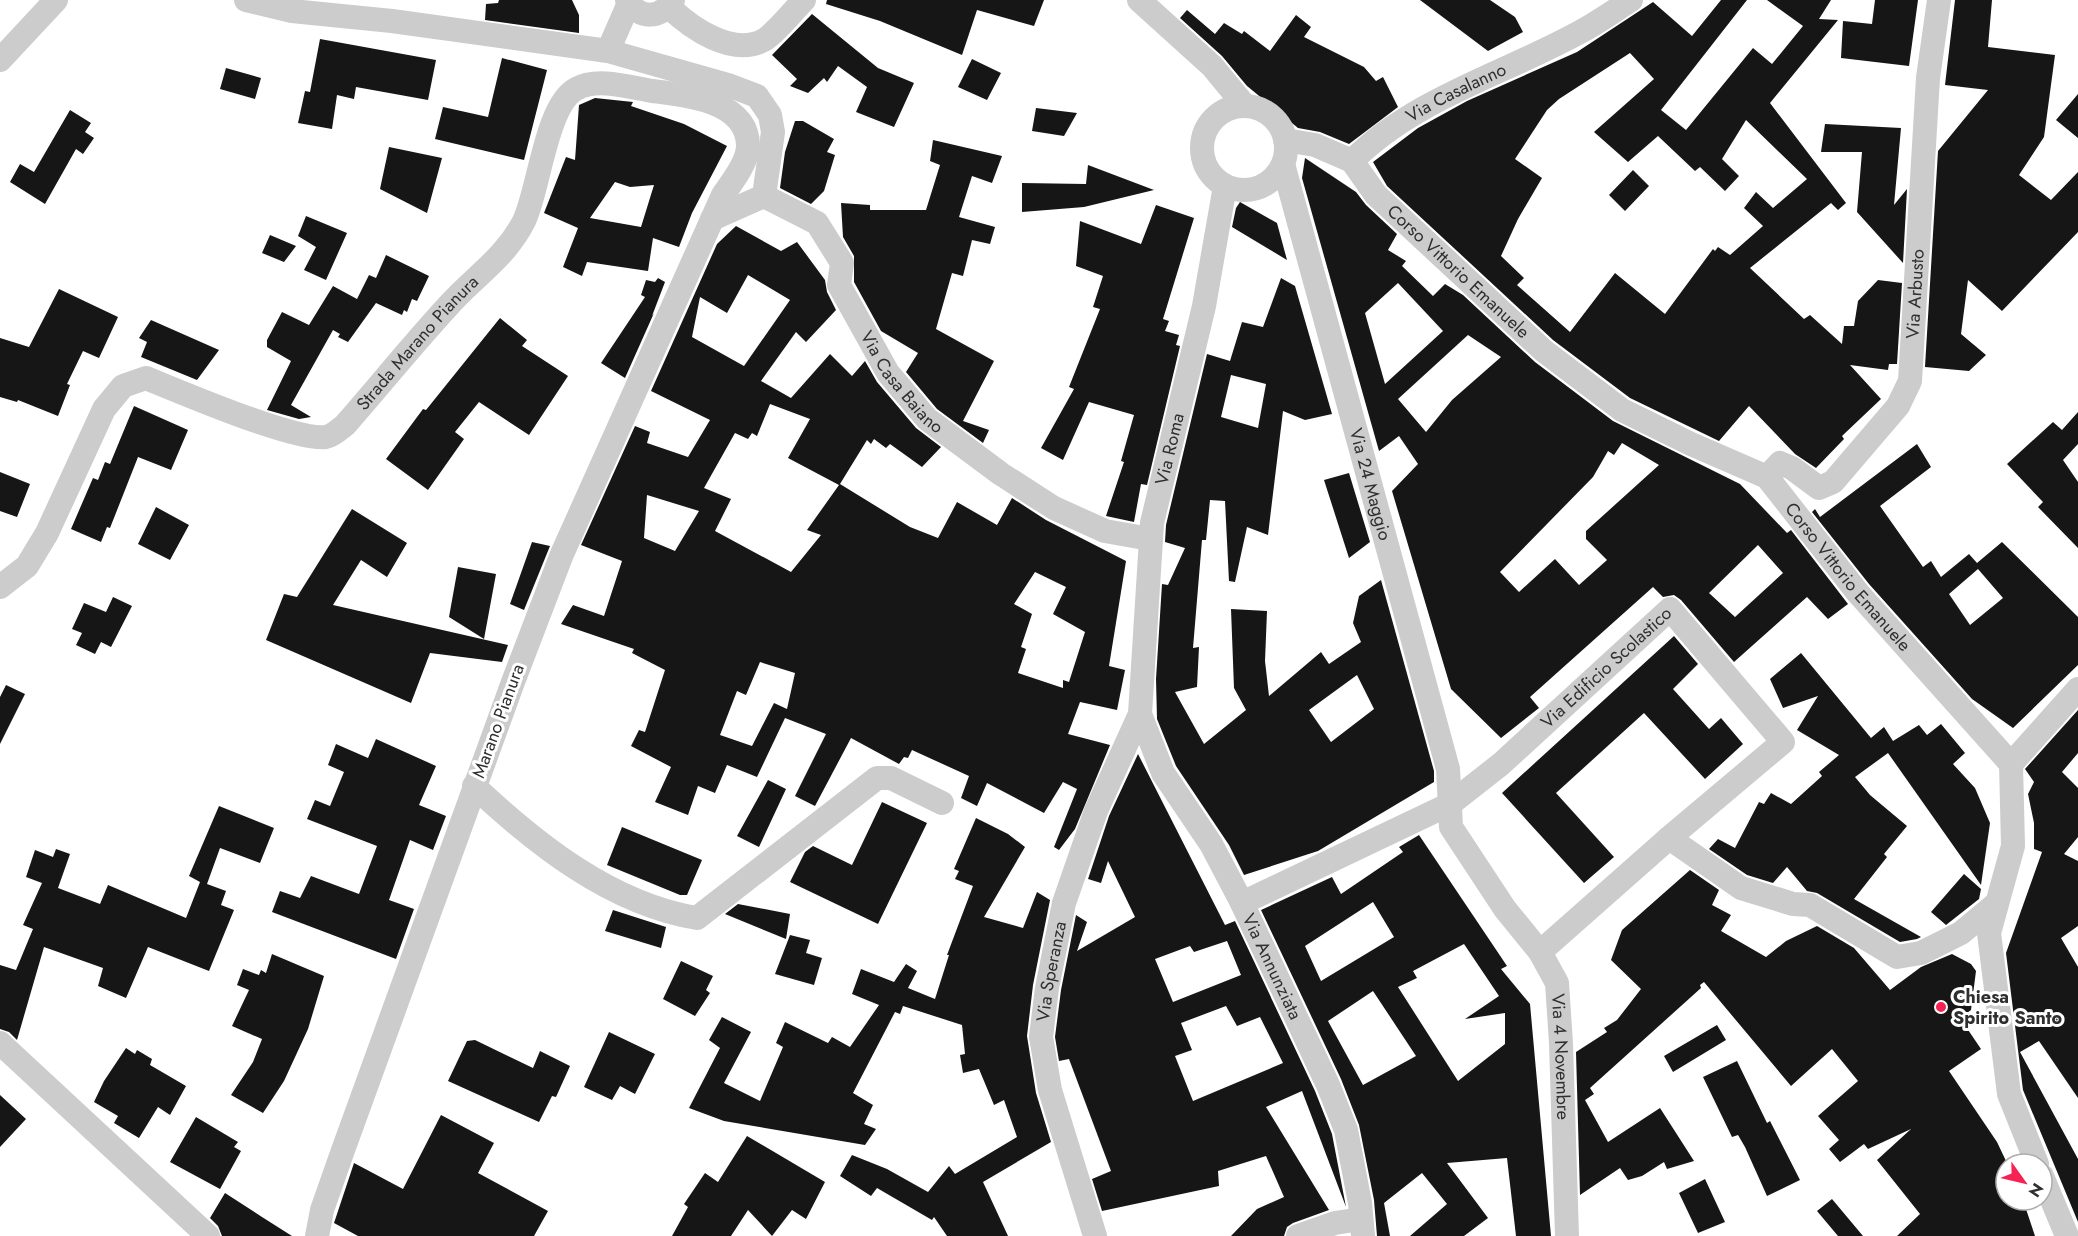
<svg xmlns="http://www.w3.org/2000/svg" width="2078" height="1236" viewBox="0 0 2078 1236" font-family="Jost,sans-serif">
	<rect width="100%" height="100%" fill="#fff"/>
	<path fill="#161616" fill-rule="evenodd" d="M499 0H572L579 15V33L485 20 486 4 498 3Z
		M827 0H1044L1034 26 977 10 962 55 880 21 826 4Z
		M1420 0H1490L1515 17 1523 32 1488 51Z
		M1721 0H1747L1661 110 1686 130 1753 48 1772 64 1803 26 1767 0H1831L1819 19 1838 20 1770 103 1846 203 1838 210 1831 203 1750 268 1804 319 1810 315 1842 344 1844 326H1854L1858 301 1878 280 1902 283 1897 364H1889L1888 370 1850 365 1881 399 1842 436 1844 439 1816 468 1795 454 1749 406 1719 441 1630 398 1553 340 1387 186 1373 162 1418 128 1467 101 1577 52 1653 2 1692 36ZM1630 53 1654 79 1594 132 1628 162 1658 136 1695 171 1700 167 1725 191 1739 176 1722 159 1746 120 1807 179 1773 208 1756 192 1744 208 1763 226 1730 255 1718 247 1715 251 1713 249 1665 314 1615 273 1570 332 1517 285 1524 278 1501 256 1518 219 1542 178 1515 159 1547 110 1559 99Z
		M1875 0H1918L1909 66 1841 58 1843 21 1872 24Z
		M1955 0H1992L1988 47 2055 55 2044 137 2019 175 2051 200 2078 172V232L2002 311 1968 280 1961 334 1986 355 1969 371 1925 367 1938 151 1988 90 1945 85Z
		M1187 10 1215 34 1224 23 1242 34 1244 31 1270 51 1296 15 1311 27 1304 37 1364 67 1376 81 1383 77 1398 107 1349 144 1320 132 1298 128 1247 86 1222 56 1180 18Z
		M812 14 878 68 914 83 894 127 856 112 867 87 838 66 827 82 824 78 808 93 790 86 797 79 772 55Z
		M320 39 436 60 428 100 356 87 354 99 337 95 332 129 298 123 305 91 310 92Z
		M502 58 547 70 524 160 435 139 443 107 488 117Z
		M972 59 1001 73 987 100 958 87Z
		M226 68 261 78 255 99 220 89Z
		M2078 94V138L2056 120Z
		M595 98 633 102 631 106 684 124 727 146 692 213 679 247 653 238 648 271 587 262 582 276 563 267 578 228 544 213 566 157 575 160 579 105ZM615 182 630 187 654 185 641 227 590 218Z
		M1036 108 1077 113 1064 136 1032 131Z
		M70 110 91 123 85 132 94 138 83 154 76 149 45 204 10 182 20 164 34 172Z
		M795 121H803L834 139 827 152 835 155 824 191 811 204 780 188 785 152Z
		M1825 124 1901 128 1894 205 1907 189 1903 263 1857 212 1862 152H1821Z
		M933 140 1002 156 992 183 972 176 959 217 995 227 990 244 972 240 963 276 952 273 936 329 994 361 963 421 989 430 983 443 937 409 906 372 918 353 881 331 854 282V256L843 237 841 203 870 205V210H926L940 165 930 161Z
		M389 147 442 158 427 213 380 189Z
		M1305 158 1356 192 1366 205 1397 234 1388 250 1406 261 1402 266 1433 296 1445 284 1463 295 1535 362 1613 421 1740 484 1787 533 1791 530 1848 604 1828 619 1807 597 1734 662 1681 600 1674 595 1663 597 1653 587 1530 697 1539 708 1501 738 1451 689 1392 491 1418 464 1399 436 1379 451 1302 178ZM1398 283 1443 331 1385 384 1365 313ZM1468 335 1501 357 1452 400 1426 432 1398 399ZM1622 443 1659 465 1586 531V539L1607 560 1579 585 1555 559 1519 592 1500 572 1593 477 1608 451 1614 455ZM1758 545 1783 573 1735 617 1709 593Z
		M1088 165 1154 190 1084 207 1022 212V183L1086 184Z
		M1633 170 1649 186 1625 211 1609 195Z
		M1240 202 1277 223 1287 260 1232 227 1236 208Z
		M1156 205 1194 218 1163 319 1169 321 1165 331 1179 335 1176 345 1180 346 1147 485 1141 484 1134 522 1106 516 1124 462 1121 461 1134 415 1089 402 1063 460 1041 448 1074 389 1069 387 1100 309 1093 307 1103 276 1076 266 1080 221 1141 244Z
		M306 216 347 233 326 280 304 270 316 247 298 236Z
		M736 226 781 251 797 242 825 280 827 292 836 310 806 342 796 332 761 381 791 398 830 354 852 376 865 361 877 382 916 428 941 447 922 467 890 444 886 448 874 439 871 444 867 440 840 484 910 527 938 538 957 502 997 525 1012 498 1046 520 1126 561 1109 666 1125 670 1117 710 1080 702 1068 734 1110 745 1075 829 1059 850 1054 847 1077 789 1063 782 1044 813 987 783 977 806 961 798 969 776 912 750 908 758 904 757 899 764 851 738 815 806 795 796 826 734 785 718 757 777 727 765 715 793 698 786 688 815 655 802 671 767 631 746 639 730 645 732 665 670 632 653 634 649 561 624 573 605 604 616 622 561 581 545 635 426 650 432 647 443 688 457 710 420 651 391 717 244ZM748 275 790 300 744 366 692 337 700 297 727 313ZM770 404 810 419 788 458 839 485 807 530 821 535 791 572 715 531 731 499 704 488 735 433 748 439 752 433 757 436ZM647 495 699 511 675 551 644 538ZM1035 572 1066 587 1053 614 1085 632 1069 682 1063 680V688L1018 673 1026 649 1021 647 1032 614 1014 604ZM760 662 795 673 787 709 774 703 752 746 720 735 737 691 746 695Z
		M270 235 296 246 284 262 262 253Z
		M386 255 429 276 417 301 412 299 407 312 404 310 402 315 376 303 348 342 338 337 340 334 333 330 291 405 311 417 299 419 267 410 291 361 267 347V340L282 312 309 325 333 286 357 299 369 275 376 278Z
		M658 278 665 282 652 316 654 313 625 378 601 363 645 297 641 295 646 280 655 282Z
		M1281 278 1295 286 1332 414 1305 420 1283 411 1268 535 1247 527 1235 582 1229 581 1225 501 1210 500 1206 540H1202L1193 648 1199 647 1197 687 1175 692 1204 744 1246 710 1234 688 1231 609 1267 611 1265 661 1269 696 1321 652 1329 664 1361 642 1353 623 1359 596 1381 580 1434 771V782L1318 851 1244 875 1229 845 1176 766 1157 719 1156 679 1162 584 1168 585 1185 548 1165 542 1166 525 1207 354 1230 361 1242 322 1263 327ZM1231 375 1266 384 1258 428 1221 417ZM1357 675 1374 709 1331 742 1309 710Z
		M59 289 118 317 99 358 83 351 67 384 70 385 58 416 18 400 17 402 0 397V338L29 347Z
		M500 318 527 340 522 346 568 376 529 435 479 402 455 432 464 439 428 490 386 459 423 409 426 410Z
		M151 320 219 350 197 380 141 357 147 342 139 338Z
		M134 406 188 430 171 470 138 457 110 528 107 527 101 542 71 529 93 478 98 480 105 462 110 464Z
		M2078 412V444L2063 460 2078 482V548L2038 507 2043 502 2007 464 2053 422 2062 430Z
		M1917 444 1931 467 1880 506 1923 567 1931 561 1941 577 1969 554 1977 563 2002 542 2078 617V665L2013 728 1972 699 1869 584 1812 512 1815 509 1820 517ZM1978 569 2003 598 1970 625 1949 594Z
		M0 472 30 484 17 517 0 511Z
		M1349 473 1370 542 1349 558 1324 480Z
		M156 507 189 525 170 560 138 544Z
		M352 509 407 543 387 577 361 560 333 605 508 645 502 662 430 653 411 703 266 640 284 594 297 597Z
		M532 542 550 546 524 610 510 604Z
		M458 567 496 574 484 639 449 617Z
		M113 597 132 606 111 647 101 642 95 654 76 645 82 633 72 629 84 603 106 612Z
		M1674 636 1698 664 1673 689 1709 729 1721 718 1743 744 1705 779 1644 713 1556 793 1614 857 1584 883 1502 793Z
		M1801 653 1871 738 1884 727 1893 741 1919 725 1927 735 1941 724 1965 753 1953 764 1975 788 1990 823 1981 885 1888 753 1855 777 1870 795 1907 826 1884 854 1887 857 1854 899 1921 937 1917 939 1900 942 1817 893 1807 891 1787 867 1773 883 1747 875 1709 849 1718 839 1735 848 1759 802 1764 804 1771 793 1791 804 1822 776 1819 772 1839 755 1797 730 1818 696 1783 708 1770 679Z
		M6 685 25 694 0 744V697Z
		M2078 710V753L2062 772 2078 788V837L2064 854 2078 861V926L2061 938 2078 967V1098L2039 1041 2020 1052 2078 1159V1222L2023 1090 2006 953 2042 852 2034 849V823L2028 794 2034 782 2025 769Z
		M376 739 436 766 419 805 446 816 433 850 410 840 389 900 414 909 396 959 272 912 280 891 300 898 311 876 359 894 377 846 307 819 315 800 330 806 344 772 328 765 336 744 368 758Z
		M1138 754 1225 925 1235 921 1315 1091 1332 1134 1346 1207 1302 1091 1266 1107 1329 1210 1293 1223 1287 1227 1284 1236H1231L1257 1209 1284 1197 1266 1156 1218 1171 1219 1186 1102 1211 1092 1179 1111 1171 1069 1059 1059 1061 1055 1037 1061 990 1076 915 1087 922 1077 951 1135 917 1108 861 1101 883 1088 879 1109 816ZM1227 941 1241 975 1173 1002 1155 959 1190 946 1194 952ZM1226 1006 1237 1026 1260 1017 1283 1063 1193 1101 1175 1056 1192 1050 1181 1023Z
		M768 780 786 789 759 847 737 836Z
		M882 802 927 823 878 924 790 882 805 852 813 846 852 865Z
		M219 806 274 828 260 863 220 848 207 884 226 891 221 905 234 910 209 971 148 947 126 998 98 986 103 968 44 947 17 1040 9 1032 0 1029V965L16 970 33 929 23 925 42 883 26 877 35 850 53 857 56 849 70 854 58 888 100 904 108 885 186 918 200 882 189 876Z
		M976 818 1008 834 1025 847 984 917 1023 928 1037 892 1050 900 1033 985 1027 1036 1036 1093 1051 1142 983 1182 1008 1236H947L934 1217 932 1220 877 1188 871 1196 840 1176 852 1155 887 1169 928 1192 949 1166 955 1174 1017 1137 1004 1100 994 1105 979 1069 963 1073 960 1055 965 1054 962 1025 903 1006 900 1014 895 1012 853 1093 873 1105 864 1124 876 1129 865 1145 724 1121 689 1108 720 1048 709 1040 722 1017 751 1032 724 1083 760 1101 783 1047 776 1043 785 1022 828 1043 832 1037 850 1047 879 1005 852 994 861 969 894 982 906 964 917 971 908 988 935 999 949 955H947L973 886 955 879 959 871 954 869Z
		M622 827 702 860 687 895H680L607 865Z
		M1419 835 1507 966 1501 969 1530 1004 1551 1236H1516L1507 1158 1447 1163 1488 1218 1464 1236H1410L1447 1204 1422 1173 1384 1203 1390 1236H1377L1374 1200 1359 1125 1341 1079 1261 910 1332 877 1341 894 1403 852 1399 847ZM1373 902 1394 937 1321 981 1305 946ZM1464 944 1499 996 1465 1019 1505 1013V1044L1458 1081 1398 987 1417 978 1413 971ZM1373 991 1416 1056 1363 1085 1328 1021Z
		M1690 870 1719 890 1712 905 1731 915 1721 931 1766 957 1786 941 1817 926 1854 948 1890 990 1921 967 1952 954 1971 964 1976 971 1971 1010 1960 1018 1981 1049 1949 1071 1997 1142 2006 1161V1200H2023L2035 1236H1897L1920 1214 1877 1160 1911 1129 1868 1149 1864 1144 1840 1162 1829 1149 1839 1140 1818 1116 1858 1081 1832 1049 1791 1086 1704 982 1700 985 1701 988 1590 1088 1594 1094 1585 1100 1608 1142 1660 1108 1694 1161 1667 1169 1664 1162 1642 1176 1628 1180 1620 1168 1580 1195 1576 1052 1607 1032 1604 1028 1617 1020 1641 989 1611 960 1622 930Z
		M1964 874 1981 889 1979 899 1946 925 1931 912Z
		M738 904 790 914 786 939 725 914Z
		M613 910 666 927 661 948 605 931Z
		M790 935 810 940 806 953 822 958 814 985 775 974Z
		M272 954 324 976 308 1029 284 1081 263 1113 231 1095 253 1062 262 1039 232 1026 249 990 237 985 243 969 259 975 261 970 266 973Z
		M681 961 713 976 706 990 710 993 695 1016 663 999Z
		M1717 1025 1726 1040 1673 1072 1664 1056Z
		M609 1032 655 1054 635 1094 620 1086 612 1100 584 1087Z
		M475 1040 533 1068 540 1051 570 1066 556 1097 552 1096 539 1122 448 1081 467 1041Z
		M126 1048 135 1054 137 1050 152 1059 150 1065 186 1086 170 1115 158 1107 139 1138 114 1123 118 1116 94 1102 104 1081Z
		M1737 1061 1767 1123 1770 1121 1800 1180 1767 1196 1745 1147 1738 1135 1732 1137 1703 1077Z
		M0 1095 26 1119 0 1147Z
		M441 1115 494 1143 478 1173 548 1211 534 1236H358L334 1223 354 1163 403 1189Z
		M196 1117 238 1142 234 1147 241 1151 220 1189 170 1162Z
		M747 1136 825 1182 806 1219 792 1210 772 1236 748 1210 731 1236H672L688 1207 684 1204 705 1173 718 1182Z
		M1705 1179 1725 1222 1698 1233 1679 1193Z
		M225 1193 262 1217 292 1236H222L218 1226 210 1218Z
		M1832 1199 1863 1236H1838L1817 1211Z"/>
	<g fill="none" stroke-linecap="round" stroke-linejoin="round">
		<g stroke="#ccc" stroke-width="24">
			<path d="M246 0 292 11 392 21 608 51"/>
			<path d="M627 0C639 20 661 19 673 0"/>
			<path d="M1139 0 1212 66 1245 106"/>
			<path d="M629 3 608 51 728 85 757 96 770 115 773 132 764 196"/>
			<path d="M669 7C691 28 732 57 764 40 776 33 794 10 804 0"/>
			<path d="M0 60 56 0"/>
			<circle cx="1244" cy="148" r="42"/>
			<path id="s1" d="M1285 140 1315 145 1352 161C1415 98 1504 74 1580 32 1597 23 1614 11 1631 0"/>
			<path id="s2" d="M1352 161 1376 195 1544 351 1622 410 1691 444 1767 477 1858 593 2011 764 2013 846 1989 933 2009 1094 2037 1164"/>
			<path id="s3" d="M1283 164 1448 769 1451 827 1505 909 1540 952 1557 983 1561 1043 1567 1236"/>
			<path id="s4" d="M712 219 764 196 817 223 842 263 839 285 888 373 927 419 1001 474 1054 508 1105 531 1150 539"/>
			<path id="s5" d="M1767 477 1780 463 1792 468 1819 488 1833 482 1898 406 1910 381 1928 78 1939 0"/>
			<path id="s6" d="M0 587 27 566 47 533 104 409 123 386 146 378C181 392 294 441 326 437 332 436 340 429 345 425 380 385 413 344 449 305 475 276 506 257 524 221 539 190 546 105 576 89 597 77 629 87 652 91 684 95 749 100 748 147 747 163 732 182 723 195L562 554 513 682 342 1153 322 1210 317 1236"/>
			<path id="s7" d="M1140 714 1163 773 1211 844 1242 903 1328 1085 1346 1130 1360 1203 1363 1236"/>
			<path d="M2011 764 2078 689"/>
			<path d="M474 786C536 844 611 904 697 918L877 778H891L942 803"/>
			<path d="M1669 838 1741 888 1793 904 1810 905 1897 957 1921 953 1961 933 1997 903"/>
			<path id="s8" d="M1242 903 1450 804 1501 764 1670 609 1783 742 1669 838 1540 952"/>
			<path d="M0 1043 208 1236"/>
			<path d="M2042 1176 2067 1236"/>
			<path id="s9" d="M1095 1236 1050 1090 1041 1037 1047 988 1064 903 1096 811 1140 714 1152 523 1204 306 1225 186"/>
			<path d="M1298 1236 1335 1223 1361 1219"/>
		</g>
	</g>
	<circle fill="#f52253" stroke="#fff" stroke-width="2" cx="1941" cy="1007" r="6"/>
	<g text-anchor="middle" stroke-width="6" stroke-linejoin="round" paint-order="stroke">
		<g font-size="18" fill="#2f2f2f" stroke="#fff">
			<text dy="6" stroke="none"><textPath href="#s1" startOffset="196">Via Casalanno</textPath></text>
			<text dy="6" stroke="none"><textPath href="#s2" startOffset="154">Corso Vittorio Emanuele</textPath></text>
			<text dy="6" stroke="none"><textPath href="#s5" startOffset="296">Via Arbusto</textPath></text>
			<text dy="6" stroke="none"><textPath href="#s6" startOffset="586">Strada Marano Pianura</textPath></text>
			<text dy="6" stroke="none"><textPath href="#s4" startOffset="302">Via Casa Baiano</textPath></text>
			<text dy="6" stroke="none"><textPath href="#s9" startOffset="814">Via Roma</textPath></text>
			<text dy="6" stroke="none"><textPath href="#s3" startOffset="332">Via 24 Maggio</textPath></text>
			<text dy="6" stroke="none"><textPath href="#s2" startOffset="657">Corso Vittorio Emanuele</textPath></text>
			<text dy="6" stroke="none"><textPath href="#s8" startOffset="438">Via Edificio Scolastico</textPath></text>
			<text transform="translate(498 721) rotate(-70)" y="6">Marano Pianura</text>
			<text dy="6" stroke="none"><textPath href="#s7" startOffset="286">Via Annunziata</textPath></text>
			<text dy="6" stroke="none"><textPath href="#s9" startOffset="273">Via Speranza</textPath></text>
			<text dy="6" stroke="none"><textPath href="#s3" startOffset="948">Via 4 Novembre</textPath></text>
		</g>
		<g font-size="18" font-weight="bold" fill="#2f2f2f" stroke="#fff" text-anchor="start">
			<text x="1953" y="1003">Chiesa<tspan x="1953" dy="21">Spirito Santo</tspan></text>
		</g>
	</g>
	<g transform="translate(2024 1182) rotate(124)"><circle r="28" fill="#ffffff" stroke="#acacac" stroke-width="1.5"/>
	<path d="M0-4.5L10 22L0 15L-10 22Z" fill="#f52253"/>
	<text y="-9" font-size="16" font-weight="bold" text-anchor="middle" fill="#2f2f2f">N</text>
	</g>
</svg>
